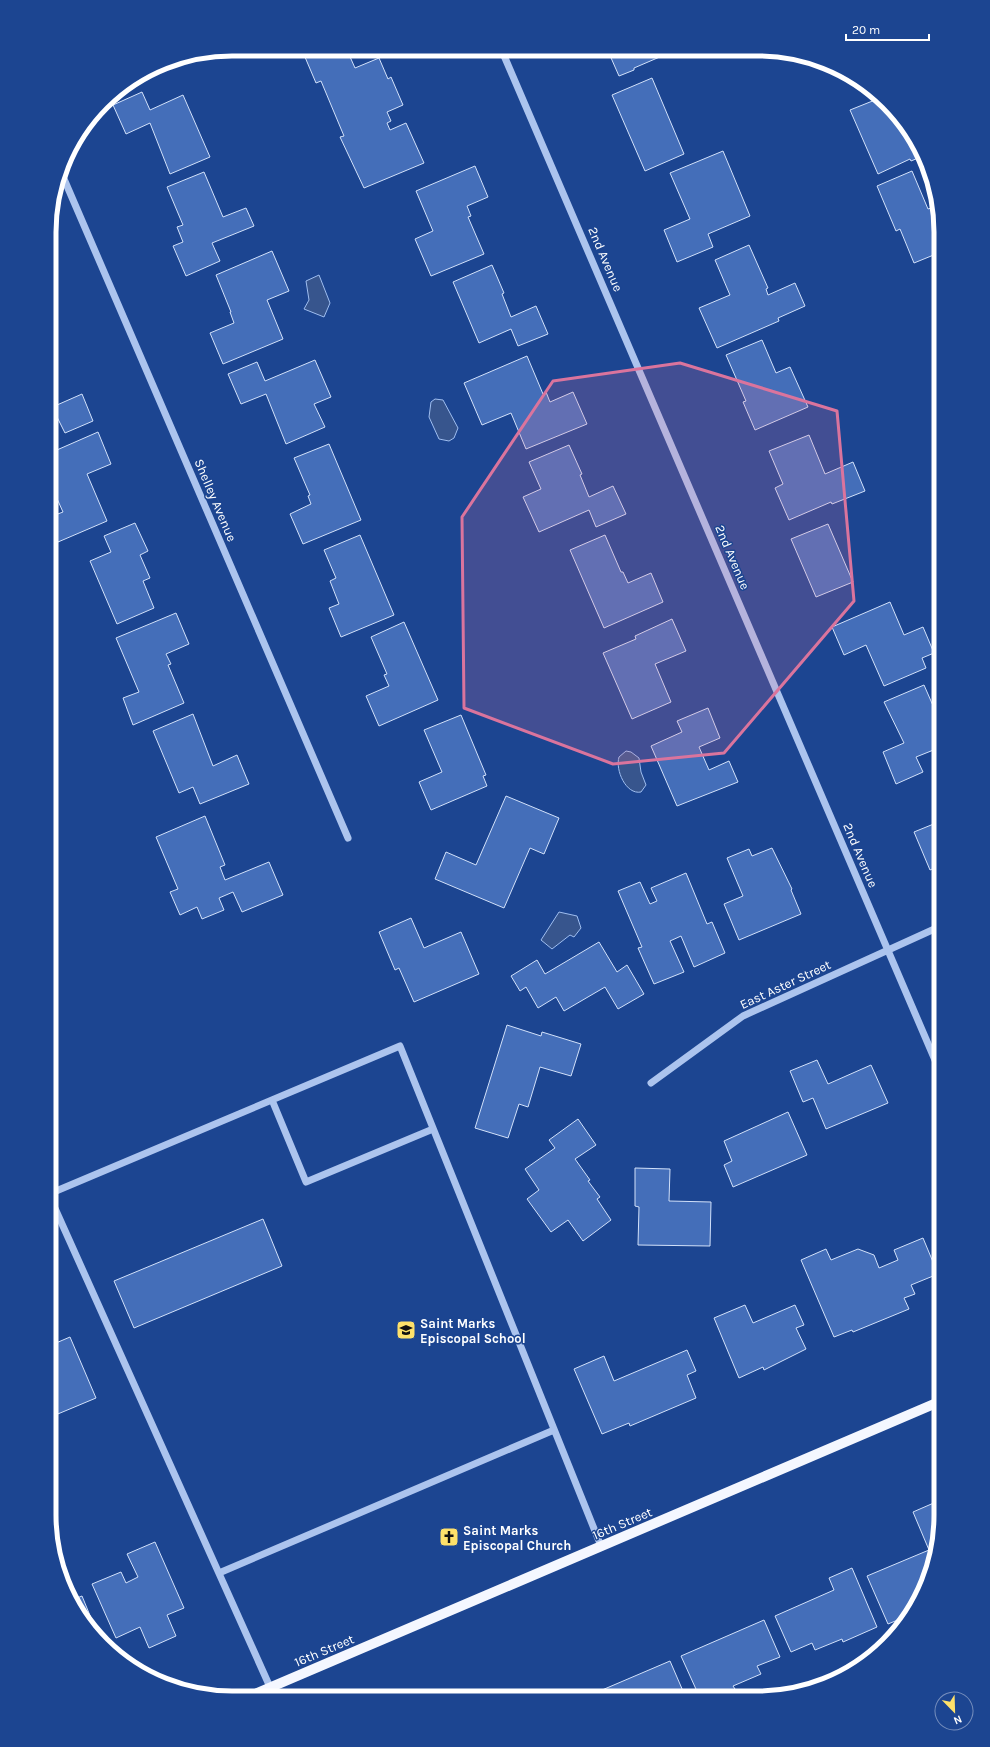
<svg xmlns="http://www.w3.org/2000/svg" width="990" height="1747" viewBox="0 0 990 1747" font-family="Karla,sans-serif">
	<rect width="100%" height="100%" fill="#1c4591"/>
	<path fill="#37558d" stroke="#9fbef0" d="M319 275 330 303 324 317 304 309 309 300 306 281Z
		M435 399 443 400 458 428 454 438 449 441 439 439 429 417 431 402Z
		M626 751 631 752 639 758 641 772 646 785 641 792C626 795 615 770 619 757Z
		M559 912 577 916 581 928 574 937 570 935 552 949 541 940Z"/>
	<path fill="#446eb9" stroke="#d2e1fa" d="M302 50H347L355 68 379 58 388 79 391 77 403 105 387 112 391 121 387 123 390 130 406 123 424 163 364 188 340 137 344 136 321 81 316 83Z
		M608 51 668 52 669 53 634 68V70L619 76Z
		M652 78 684 154 645 171 612 95Z
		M142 92 150 110 183 95 210 157 170 174 150 123 126 134 113 105Z
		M878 94 900 119 907 134 911 132 923 156 911 161 910 159 878 174 850 110 880 98Z
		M723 151 750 216 708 234 713 247 677 262 664 230 690 219 670 173Z
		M475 166 488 197 467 206 471 216 468 217 484 254 431 276 415 239 433 231 416 191Z
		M912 171 928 209 937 206 941 232V252L914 263 900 229 896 231 877 186Z
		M204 172 223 217 246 208 254 226 212 243 220 261 186 276 173 246 183 242 177 227 183 225 167 187Z
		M749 245 768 288 766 289 768 295 795 283 805 306 778 318 779 321 717 348 699 308 730 295 715 260Z
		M272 251 289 291 267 300 283 339 223 364 210 333 234 323 230 312H231L216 275Z
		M941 263V281L935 266Z
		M492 265 504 293 502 294 511 317 536 306 548 334 518 346 511 329 479 343 453 282Z
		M762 340 776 373 790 367 808 407 755 430 743 402 746 401 726 355Z
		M527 356 543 394 546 392 550 402 573 392 587 424 526 449 511 413 482 425 464 383Z
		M315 360 331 397 314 404 325 427 286 444 266 394 241 404 228 374 257 362 265 381Z
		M50 390 57 405 82 394 93 421 65 433 57 417 50 420Z
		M98 432 111 464 87 474 107 521 58 542 50 525V517L63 512 50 483V453Z
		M809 435 825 474 853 462 865 491 832 504 831 502 789 520 775 488 783 484 769 451Z
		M329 444 361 520 303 544 290 514 311 504 308 496 310 495 294 458Z
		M569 445 582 474 580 475 589 497 613 486 626 514 596 527 589 510 539 532 523 497 541 489 529 462Z
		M135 523 148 551 140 555 150 578 143 581 154 608 117 624 90 561 111 552 104 536Z
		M828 524 853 582 816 597 791 539Z
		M360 535 394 615 341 637 329 608 339 604 330 581 336 578 324 550Z
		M605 535 621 572H623L628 583 651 573 663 602 604 628 570 550Z
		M890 602 904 635 923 627 934 653 922 658 926 668 884 686 866 645 844 655 832 627Z
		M176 613 189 644 166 654 171 664 168 665 184 703 133 725 123 698 139 692 116 638Z
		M672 619 686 651 655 664 671 702 632 719 603 653 636 639 635 636Z
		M404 622 438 700 379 726 366 696 389 686 384 675 387 674 371 637Z
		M924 685 941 724V747L916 757 923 772 896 784 883 752 904 743 884 702Z
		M708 708 720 738 699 747 709 770 729 761 738 782 677 806 651 746 682 732 677 721Z
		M193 714 213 766 237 755 249 784 200 804 193 787 179 793 153 731Z
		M461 715 486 775 483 776 487 786 431 810 419 782 442 772 424 730Z
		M506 796 559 818 544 854 530 848 504 908 435 879 446 852 476 865Z
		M205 816 225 865 220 867 225 880 269 862 283 895 242 912 233 892 219 898 224 910 202 919 197 907 180 915 170 892 178 889 156 837Z
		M941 821V865L930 870 914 832Z
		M772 848 792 889 791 890 801 914 739 940 724 904 743 896 727 858 749 849 752 856Z
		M686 873 707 924 712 922 725 953 694 967 681 936 670 941 684 972 654 984 638 948 642 947 618 891 640 882 650 904 657 901 651 888Z
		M411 918 424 948 461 932 479 974 414 1002 399 968 395 970 379 932Z
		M599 942 617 972 627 965 644 994 618 1009 605 987 564 1011 556 997 538 1008 526 987 520 991 511 976 537 960 545 974Z
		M507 1025 541 1036 542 1032 581 1044 571 1076 540 1067 528 1107 519 1104 508 1138 475 1128Z
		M817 1060 828 1084 871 1065 888 1103 826 1129 813 1098 803 1102 790 1071Z
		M788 1112 807 1155 733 1187 724 1165 732 1161 724 1141Z
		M578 1119 596 1145 575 1159 590 1180 588 1181 600 1197 597 1199 611 1220 583 1241 568 1220 551 1232 527 1199 539 1190 525 1169 555 1148 549 1140Z
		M635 1168 670 1169 669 1201 711 1202 710 1246 638 1245 639 1207 635 1206Z
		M263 1219 282 1266 134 1328 114 1281Z
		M923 1238 938 1274 911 1285 915 1294 904 1298 909 1309 853 1332 852 1330 834 1337 801 1260 826 1249 831 1260 858 1249 874 1255 879 1268 898 1260 894 1250Z
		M745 1305 753 1323 795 1305 804 1325 796 1328 806 1349 764 1370 763 1367 739 1378 714 1318Z
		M70 1337 96 1398 53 1416 49 1408V1346Z
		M687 1350 696 1371 687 1375 696 1398 630 1426 629 1423 602 1434 574 1369 604 1356 614 1381Z
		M936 1502 941 1513V1528L927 1585 910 1615 888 1624 867 1576 929 1550 913 1512Z
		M155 1542 184 1608 167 1615 176 1636 149 1648 140 1627 116 1638 92 1584 121 1572 126 1583 138 1577 127 1554Z
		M852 1568 877 1627 843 1642 842 1639 815 1650 812 1643 791 1652 775 1616 834 1590 829 1578Z
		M82 1596 100 1640 80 1617 72 1600Z
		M764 1620 780 1657 757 1666 761 1674 733 1686 735 1689 715 1698H700L681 1656Z
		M670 1661 686 1698H589L588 1696Z"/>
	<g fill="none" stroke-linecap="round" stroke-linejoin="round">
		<path stroke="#acc4ee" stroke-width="7" d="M502 51 941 1074
			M61 172 348 838
			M651 1083 743 1016 941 926
			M272 1100 306 1182 433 1129
			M49 1194 400 1046 601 1546
			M49 1195 270 1687
			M219 1573 554 1430"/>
		<path stroke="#f4f7ff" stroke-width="10" d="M248 1697 941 1401"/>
	</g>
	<path fill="#da749d" fill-opacity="0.2" stroke="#da749d" stroke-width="3" stroke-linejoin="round" d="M680 363 837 411 854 601 724 753 613 764 464 708 462 517 553 381Z"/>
	<defs>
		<g id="school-square" transform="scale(1)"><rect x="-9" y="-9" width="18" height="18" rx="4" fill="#fee16a" stroke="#1c4591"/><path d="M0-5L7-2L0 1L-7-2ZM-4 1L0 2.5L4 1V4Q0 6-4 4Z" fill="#111"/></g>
		<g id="church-square" transform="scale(1)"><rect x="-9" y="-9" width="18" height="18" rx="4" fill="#fee16a" stroke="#1c4591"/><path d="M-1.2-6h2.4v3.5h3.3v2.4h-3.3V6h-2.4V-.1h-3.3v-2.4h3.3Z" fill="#111"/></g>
	</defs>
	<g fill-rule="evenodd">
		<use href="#school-square" x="406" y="1330"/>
		<use href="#church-square" x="449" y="1537"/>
	</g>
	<g text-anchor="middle" stroke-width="3" stroke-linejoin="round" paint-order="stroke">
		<g font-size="13" fill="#fff" stroke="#1c4591">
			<text transform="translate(606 259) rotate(67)" y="5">2nd Avenue</text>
			<text transform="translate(216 500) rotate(67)" y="5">Shelley Avenue</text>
			<text transform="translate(733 557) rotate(67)" y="5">2nd Avenue</text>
			<text transform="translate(861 855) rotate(67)" y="5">2nd Avenue</text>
			<text transform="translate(785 984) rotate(-25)" y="5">East Aster Street</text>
			<text transform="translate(622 1523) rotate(-23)" y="5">16th Street</text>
			<text transform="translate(324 1650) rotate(-23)" y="5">16th Street</text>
		</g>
		<g font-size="13" font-weight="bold" fill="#fff" stroke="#1c4591" text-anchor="start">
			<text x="420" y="1328">Saint Marks<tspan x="420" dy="15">Episcopal School</tspan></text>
			<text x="463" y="1535">Saint Marks<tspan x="463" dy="15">Episcopal Church</tspan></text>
		</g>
	</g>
	<path d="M0 0H990V1747H0ZM232 56H758A176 176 0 0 1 934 232V1515A176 176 0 0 1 758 1691H232A176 176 0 0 1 56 1515V232A176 176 0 0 1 232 56Z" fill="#1c4591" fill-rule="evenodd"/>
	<path fill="none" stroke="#fff" stroke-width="5" d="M232 56H758A176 176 0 0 1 934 232V1515A176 176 0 0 1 758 1691H232A176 176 0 0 1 56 1515V232A176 176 0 0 1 232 56Z"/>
	<g transform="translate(954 1711) rotate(157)"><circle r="19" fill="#1c4591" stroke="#778fbd"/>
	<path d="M0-3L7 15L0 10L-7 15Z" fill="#fee16a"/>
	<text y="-6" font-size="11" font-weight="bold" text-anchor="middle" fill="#ffffff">N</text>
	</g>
	<path d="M846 34v6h83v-6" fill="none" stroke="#ffffff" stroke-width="2"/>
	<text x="852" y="34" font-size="12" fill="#ffffff" stroke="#1c4591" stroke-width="3" paint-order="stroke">20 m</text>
</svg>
